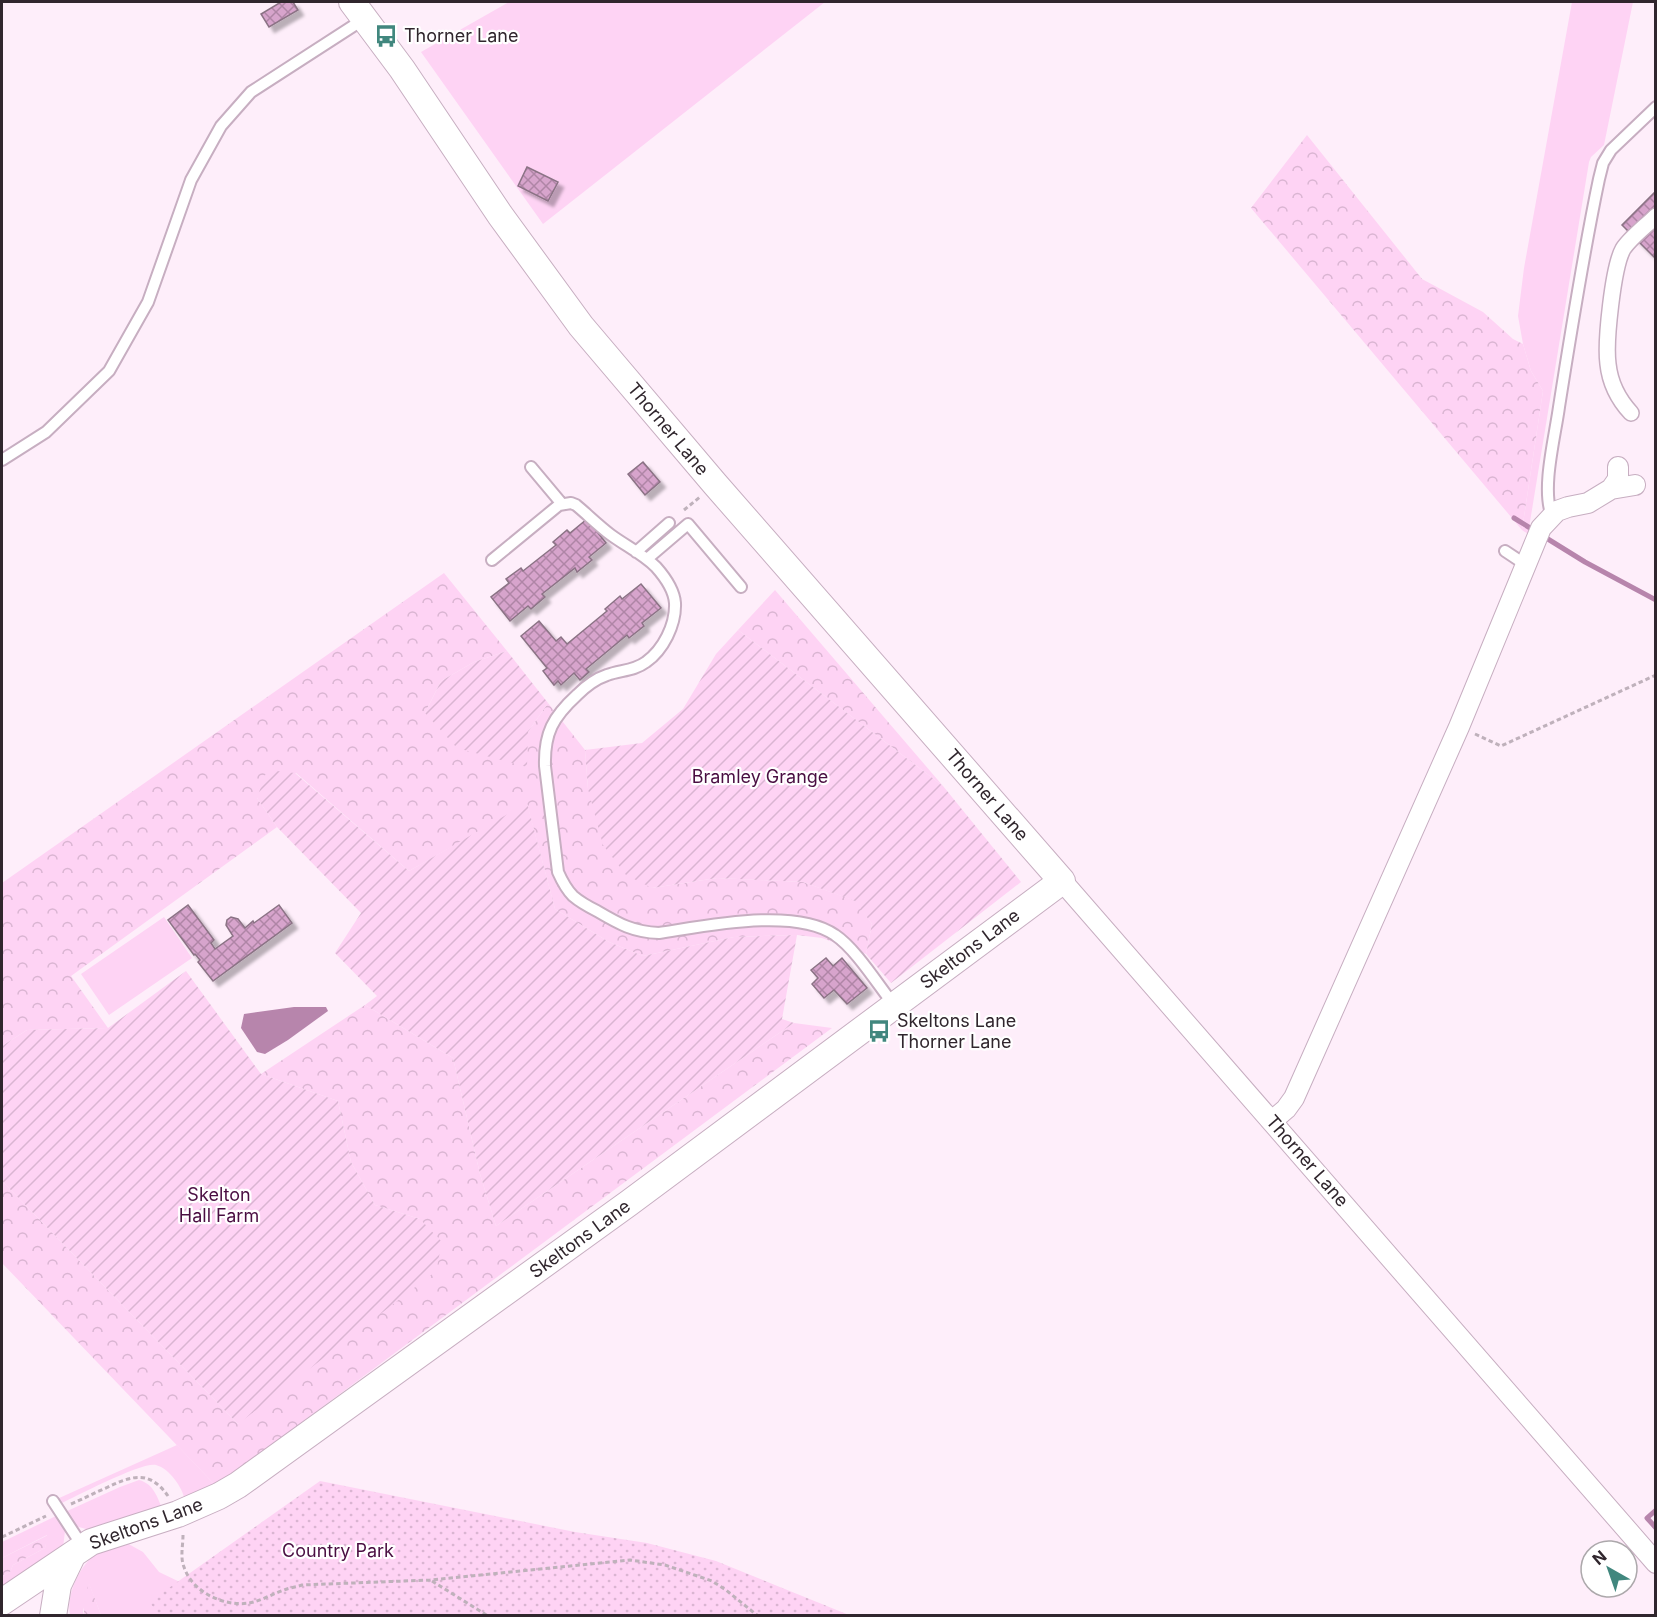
<svg xmlns="http://www.w3.org/2000/svg" width="1657" height="1617" viewBox="0 0 1657 1617" font-family="Inter,sans-serif">
	<defs>
		<pattern id="forest-crowns" width="20" height="18" patternUnits="userSpaceOnUse" patternTransform="scale(1.5)"><rect width="20" height="18" fill="#fed3f4"/><path d="M2 6a3 3 0 1 1 6 0M12 15a3 3 0 1 1 6 0" fill="none" stroke="#dab5d2"/></pattern>
		<pattern id="park-dots" width="8" height="8" patternUnits="userSpaceOnUse" patternTransform="scale(1.5)"><rect width="8" height="8" fill="#fed3f4"/><path d="M2 2h.1M6 6h.1" fill="none" stroke="#dab5d2" stroke-width="1.8" stroke-linecap="round"/></pattern>
		<pattern id="garden-furrows" width="10" height="10" patternUnits="userSpaceOnUse" patternTransform="scale(1.5)"><rect width="10" height="10" fill="#fed3f4"/><path d="M-1 1l2-2M0 10L10 0M9 11l2-2" fill="none" stroke="#dab5d2"/></pattern>
		<pattern id="building-cross-hatch" width="8" height="8" patternUnits="userSpaceOnUse" patternTransform="scale(1.5)"><rect width="8" height="8" fill="#d7a4cc"/><path d="M0 0l8 8M0 8l8-8" fill="none" stroke="#af85a6"/></pattern>
		<filter id="shadow"><feDropShadow dx="5.5" dy="5.5" stdDeviation="1.5" flood-color="#0004"/></filter>
	</defs>
	<rect width="100%" height="100%" fill="#feeefa"/>
	<path fill="#fed3f4" d="M509 2H825L543 224 421 52Z
		M1572 2H1633L1604 145 1591 157 1589 162 1528 534 1522 530 1543 391 1531 371 1523 344 1518 316 1524 268Z
		M164 917 192 958 109 1015 81 974Z
		M177 1445 216 1486 185 1500C182 1487 170 1469 156 1465 141 1462 77 1496 60 1504L57 1499Z
		M139 1480C154 1484 157 1497 163 1510L103 1524 90 1530 75 1526 65 1512 120 1487Z
		M56 1516 65 1531 63 1548 2 1595V1577L10 1572 13 1565 45 1548 47 1535 2 1558V1542Z
		M123 1541 143 1552 159 1572 184 1584 475 1615H101L89 1584 83 1612 84 1615H70C66 1593 81 1562 101 1550 108 1546 116 1544 123 1541Z"/>
	<path fill="url(#forest-crowns)" d="M1307 135 1422 279 1483 312 1513 339 1523 344 1531 371 1543 391 1522 530 1251 208Z
		M444 573 507 651 474 662 441 681 425 713 528 732 548 703 585 750 588 789 652 888 717 878 803 882 856 901 872 924 866 954 822 938 797 935 734 937 643 956 609 942 555 909 527 804 409 871 296 773 257 798 277 827 71 976 108 1028 27 1030 2 1046V883Z
		M775 590 943 786 738 630Z
		M365 1005 453 1058 480 1174 496 1226 794 1023 832 1028 216 1486 2 1263V1181L238 1424 420 1219 375 1205 351 1162 338 1101 261 1074Z
		M48 1535 45 1548 13 1565 10 1572 2 1577V1558Z
		M89 1583 101 1615H84V1597Z"/>
	<path fill="url(#park-dots)" d="M320 1481 575 1532 647 1543 716 1561 849 1615 161 1616 149 1602Z"/>
	<path fill="url(#garden-furrows)" d="M738 630 943 786 1021 882 891 983 866 954 872 924 855 901 803 882 717 878 652 888 626 875 603 845 588 789 585 750 642 743 683 709 716 654Z
		M507 651 548 703 528 732 527 767 457 748 425 713 441 681 474 662Z
		M267 770 295 773 409 871 527 803 555 909 609 942 643 956 734 937 797 935 782 1019 794 1023 496 1226 480 1174 453 1058 365 1005 377 996 335 953 361 913 277 827 257 798Z
		M186 971 261 1074 338 1101 351 1162 375 1205 420 1219 442 1242 436 1271 238 1424 2 1181V1046L27 1030 108 1028Z"/>
	<path fill="#b785ac" d="M294 1007H326L328 1011 288 1040 265 1054 257 1052 241 1028 244 1014Z"/>
	<g fill="none" stroke-linecap="round" stroke-linejoin="round">
		<path stroke="#b785ac" stroke-width="5" d="M1514 518 1535 531
			M1543 536 1585 562 1656 600
			M1656 1510 1647 1518 1656 1528"/>
	</g>
	<path fill="url(#building-cross-hatch)" stroke="#8b7385" stroke-width="1.5" filter="url(#shadow)" d="M281 2H293L298 10 269 27 261 14Z
		M527 167 558 182 548 201 518 186Z
		M1654 193 1656 194V259L1622 225Z
		M643 462 660 482 645 495 628 474Z
		M587 519 606 543 589 557 592 560 577 572 575 568 542 594 545 597 531 609 528 606 510 621 491 597 509 583 506 579 521 568 523 571 556 545 553 542 567 530 570 533Z
		M641 584 661 608 642 623 644 626 629 638 627 635 586 669 589 672 580 680 574 673 561 685 558 681 554 685 543 671 547 668 521 636 539 621 556 641 561 637 567 644 607 611 605 609 620 596 622 599Z
		M188 905 214 940 211 943 215 949 233 936 226 925 227 920 231 917 238 919 245 928 253 921 254 923 279 905 292 923 213 981 198 962 200 960 195 954 194 955 168 920Z
		M826 958 833 966 842 958 867 988 847 1004 834 990 824 998 812 984 818 978 811 970Z"/>
	<g fill="none" stroke-linecap="round" stroke-linejoin="round">
		<g stroke="#c7aec1" stroke-width="14">
			<path id="service" d="M2 460 46 432 109 371 148 302 191 180 221 126 251 92 364 19
				M531 467 562 504
				M1552 516C1541 489 1555 437 1559 407 1571 331 1583 255 1599 179L1603 163 1611 150 1656 107
				M1505 551 1526 565
				M636 552 669 523
				M647 559 688 524 741 587
				M492 560 559 505 571 503 576 505C588 515 599 526 611 535 626 546 643 554 656 567 664 576 674 590 675 603 676 625 663 650 646 662 634 671 620 670 607 675 595 679 586 686 577 695 553 717 544 733 545 766L558 872C562 881 566 889 573 896 580 902 589 907 597 911 619 924 633 932 659 933 706 926 795 907 835 935 856 949 878 985 894 1005
				M53 1501 83 1547"/>
		</g>
		<g stroke="#c7aec1" stroke-width="18">
			<path id="pedestrian" d="M1631 413C1618 399 1610 383 1608 364 1605 342 1613 267 1623 249 1630 238 1646 226 1656 216"/>
		</g>
		<g stroke="#c7aec1" stroke-width="22">
			<path id="minor" d="M1611 489 1635 485
				M1062 881 1656 1563
				M1272 1121 1286 1109 1294 1098 1459 727 1541 528 1557 511 1568 507 1588 503 1611 489 1618 479V467"/>
		</g>
		<g stroke="#c7aec1" stroke-width="28">
			<path id="tertiary" d="M2 1602 91 1542 178 1514 219 1496 238 1485 629 1203 1062 881 715 484 581 326 500 215 402 69 352 2
				M53 1616 58 1585 72 1556"/>
		</g>
		<path stroke="#bfb1bb" stroke-width="3" stroke-dasharray="4.5 3" stroke-linecap="butt" d="M684 510 700 497
			M1475 734 1501 746 1656 675
			M71 1504C83 1499 94 1493 106 1488 131 1476 149 1469 168 1496
			M183 1535C183 1546 180 1557 184 1567 192 1592 224 1607 249 1603 261 1601 272 1594 284 1590 289 1588 296 1587 302 1585L430 1580 630 1560 665 1565 712 1581 726 1590 758 1616
			M2 1537 46 1516
			M432 1581 488 1616"/>
		<use href="#service" stroke="#fff" stroke-width="10"/>
		<use href="#pedestrian" stroke="#fff" stroke-width="15"/>
		<use href="#minor" stroke="#fff" stroke-width="20"/>
		<use href="#tertiary" stroke="#fff" stroke-width="26"/>
	</g>
	<defs>
		<g id="bus-bare" transform="scale(1.8)"><path d="M-5-6H5V4H4V6H2V4H-2V6H-4V4H-5ZM-3.5-4V0h7V-4ZM-3.5 1.2v1.5H-2V1.2ZM2 1.2v1.5H3.5V1.2Z" fill="#41877e" stroke="#fff" stroke-width="2.5" paint-order="stroke"/></g>
	</defs>
	<g fill-rule="evenodd">
		<use href="#bus-bare" x="386" y="36"/>
		<use href="#bus-bare" x="879" y="1031"/>
	</g>
	<g text-anchor="middle" stroke-width="4.5" stroke-linejoin="round" paint-order="stroke">
		<g font-size="18" fill="#30262d" stroke="#fff" text-anchor="start">
			<text x="404" y="42">Thorner Lane</text>
			<text x="897" y="1027">Skeltons Lane<tspan x="897" dy="21">Thorner Lane</tspan></text>
		</g>
		<g font-size="18" fill="#30262d" stroke="#fff">
			<text transform="translate(668 429) rotate(50)" y="6">Thorner Lane</text>
			<text transform="translate(987 795) rotate(49)" y="6">Thorner Lane</text>
			<text transform="translate(970 949) rotate(-37)" y="6">Skeltons Lane</text>
			<text transform="translate(1307 1161) rotate(49)" y="6">Thorner Lane</text>
			<text transform="translate(580 1239) rotate(-36)" y="6">Skeltons Lane</text>
			<text transform="translate(146 1524) rotate(-20)" y="6">Skeltons Lane</text>
		</g>
		<g font-size="18" fill="#4a0e42" stroke="#fff">
			<text x="760" y="783">Bramley Grange</text>
			<text x="219" y="1201">Skelton<tspan x="219" dy="21">Hall Farm</tspan></text>
			<text x="338" y="1557">Country Park</text>
		</g>
	</g>
	<rect width="1657" height="1617" fill="none" stroke="#30262d" stroke-width="6"/>
	<g transform="translate(1609 1569) rotate(320)"><circle r="28" fill="#ffffff" stroke="#aca8ab" stroke-width="1.5"/>
	<path d="M0-4.5L10 22L0 15L-10 22Z" fill="#41877e"/>
	<text y="-9" font-size="16" font-weight="bold" text-anchor="middle" fill="#30262d">N</text>
	</g>
</svg>
